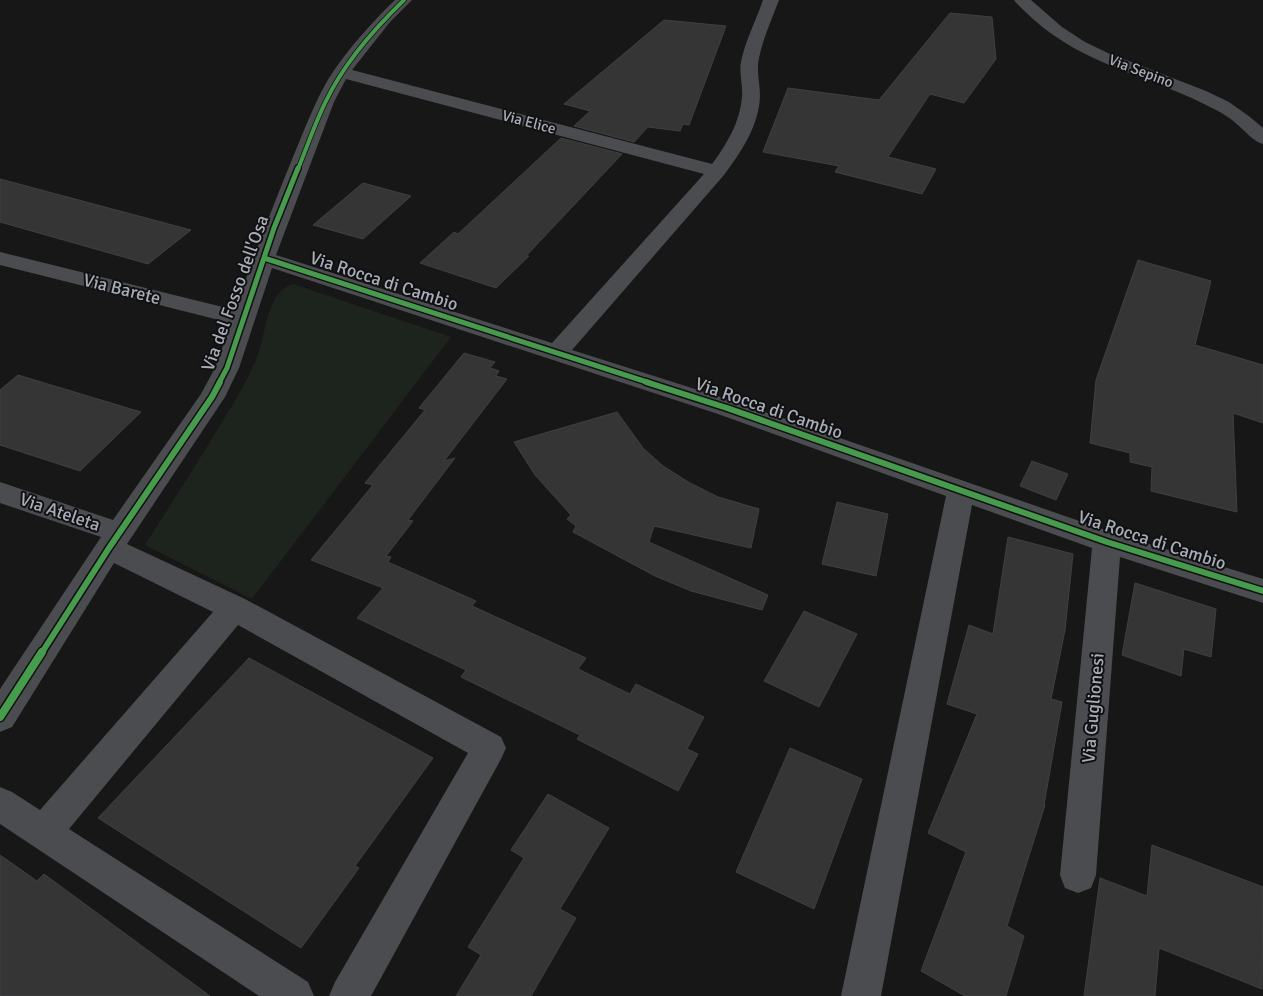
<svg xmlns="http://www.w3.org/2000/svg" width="1263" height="996" viewBox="0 0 1263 996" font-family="Signika,sans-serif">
	<rect width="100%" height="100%" fill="#171717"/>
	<path fill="#1d241e" d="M293 284 451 337 252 599 145 545C169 507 193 470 216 432 232 406 248 381 259 352 266 330 268 291 293 284Z"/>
	<path fill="#353536" stroke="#3f4043" d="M950 13 992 17 996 59 964 103 930 94 888 157 936 169 922 194 835 172 839 166 763 152 788 88 879 100Z
		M664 20 726 26 689 125 683 124 680 131 648 127 634 142 574 126 590 111 564 104Z
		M561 138 622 154 526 256H529L496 288 420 263 454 232 458 234Z
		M0 179 191 230 148 264 0 222Z
		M363 183 411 196 363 239 313 225Z
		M1138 260 1211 281 1195 345 1263 365V423L1233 413 1237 512 1151 491 1152 467 1130 462V453L1090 443 1096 380Z
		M464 353 495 362 490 368 499 371 496 376 507 379 444 461 455 458 408 520 413 521 386 556 391 557 388 562 476 601 472 606 586 658 578 669 630 694 636 684 704 717 687 749 698 754 678 791 577 739 580 735 461 677 466 670 357 618 383 588 311 560 373 485 365 483 425 410 419 408Z
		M18 375 141 412 80 471 0 445V390Z
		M617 412 643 448 663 466 690 483 718 497 759 509 751 548 654 526 649 542 768 595 762 610 691 591 655 576 573 532 576 526 567 519 571 515 535 475 514 442Z
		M1032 461 1068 474 1056 500 1020 486Z
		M837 502 888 514 876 576 822 564Z
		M1008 537 1073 554 1065 630 1051 699 1062 702 1044 805H1045L1007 926 1024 936 1006 996H965L921 971 966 852 928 833 977 714 947 704 969 625 993 634Z
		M1135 583 1216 609 1211 657 1184 649 1181 676 1122 655Z
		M804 611 857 634 819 707 764 681Z
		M249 658 433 758 355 866 359 868 301 948 98 818Z
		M790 748 862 779 814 909 736 872Z
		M548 794 609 828 560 909 576 918 531 996H456L481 955 468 947 524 858 511 850Z
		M1152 845 1263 887 1262 989 1159 948 1155 996H1084L1100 878 1147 896Z
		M0 855 37 881 44 874 210 996H0Z"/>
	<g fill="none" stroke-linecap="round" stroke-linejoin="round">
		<path fill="#4b4c50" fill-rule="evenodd" d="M395 0H412L390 22 352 70 712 164C727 144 740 122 742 97 743 85 739 74 741 62 745 41 756 21 763 0H779C772 19 763 38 759 58 756 71 760 83 760 96 759 126 741 152 724 175L572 350 736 402 1114 533 1263 579V603L1120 557 1096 875 1091 888 1078 893 1065 888 1060 875 1092 548 972 505 881 996H841L946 496 718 414 272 268 239 368 225 397 127 544 245 599 501 737 506 748 501 759 371 996H329L335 982 468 753 238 625 69 829 308 982 314 996H259L0 824V787L12 792 40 810 213 612 114 563 12 727 0 732V689L101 537 0 503V482L113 520 201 394 215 368 231 323 0 265V252L235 310C253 258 272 208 293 157 304 131 314 103 329 78 347 50 371 23 395 0ZM346 79 704 174 552 343 276 255 334 102Z
			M1014 0H1031L1062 27 1085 42 1108 53 1206 91 1229 102 1250 117 1263 128V144C1253 141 1247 133 1239 126 1232 119 1222 113 1214 109 1154 77 1085 66 1033 19 1027 13 1019 7 1014 0Z"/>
		<g stroke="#111113" stroke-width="5.5">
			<path id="cycleway-far3" d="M298 169C307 147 315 123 326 101 344 63 374 29 404 0"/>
		</g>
		<g stroke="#111113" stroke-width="8">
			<path id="cycleway-far2" d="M264 258 650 383
				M219 383 227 368 274 228 298 168"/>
		</g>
		<g stroke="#111113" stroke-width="9">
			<path id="cycleway-far1" d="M646 382 727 408 1107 542 1263 591
				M41 654 109 548 212 397 220 382"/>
		</g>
		<g stroke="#111113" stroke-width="11">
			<path id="cycleway" d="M0 717 42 652"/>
		</g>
		<use href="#cycleway-far3" stroke="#469c4c" stroke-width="4"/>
		<use href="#cycleway-far2" stroke="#469c4c" stroke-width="5"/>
		<use href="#cycleway-far1" stroke="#469c4c" stroke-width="6"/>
		<use href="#cycleway" stroke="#469c4c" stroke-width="8"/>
	</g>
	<g text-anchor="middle" stroke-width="4" stroke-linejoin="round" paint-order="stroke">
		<g font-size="15" fill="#a8adb8" stroke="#111113">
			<text transform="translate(1141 71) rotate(21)" y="5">Via Sepino</text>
			<text transform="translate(529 122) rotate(15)" y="5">Via Elice</text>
		</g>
		<g font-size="18" fill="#a8adb8" stroke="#111113">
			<text transform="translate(384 281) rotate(18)" y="6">Via Rocca di Cambio</text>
			<text transform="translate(122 289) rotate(14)" y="6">Via Barete</text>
			<text transform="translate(235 293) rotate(-70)" y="6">Via del Fosso dell'Osa</text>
			<text transform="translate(769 408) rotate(19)" y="6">Via Rocca di Cambio</text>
			<text transform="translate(60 512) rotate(19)" y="6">Via Ateleta</text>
			<text transform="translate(1152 540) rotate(18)" y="6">Via Rocca di Cambio</text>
			<text transform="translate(1093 708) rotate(-85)" y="6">Via Guglionesi</text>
		</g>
	</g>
</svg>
